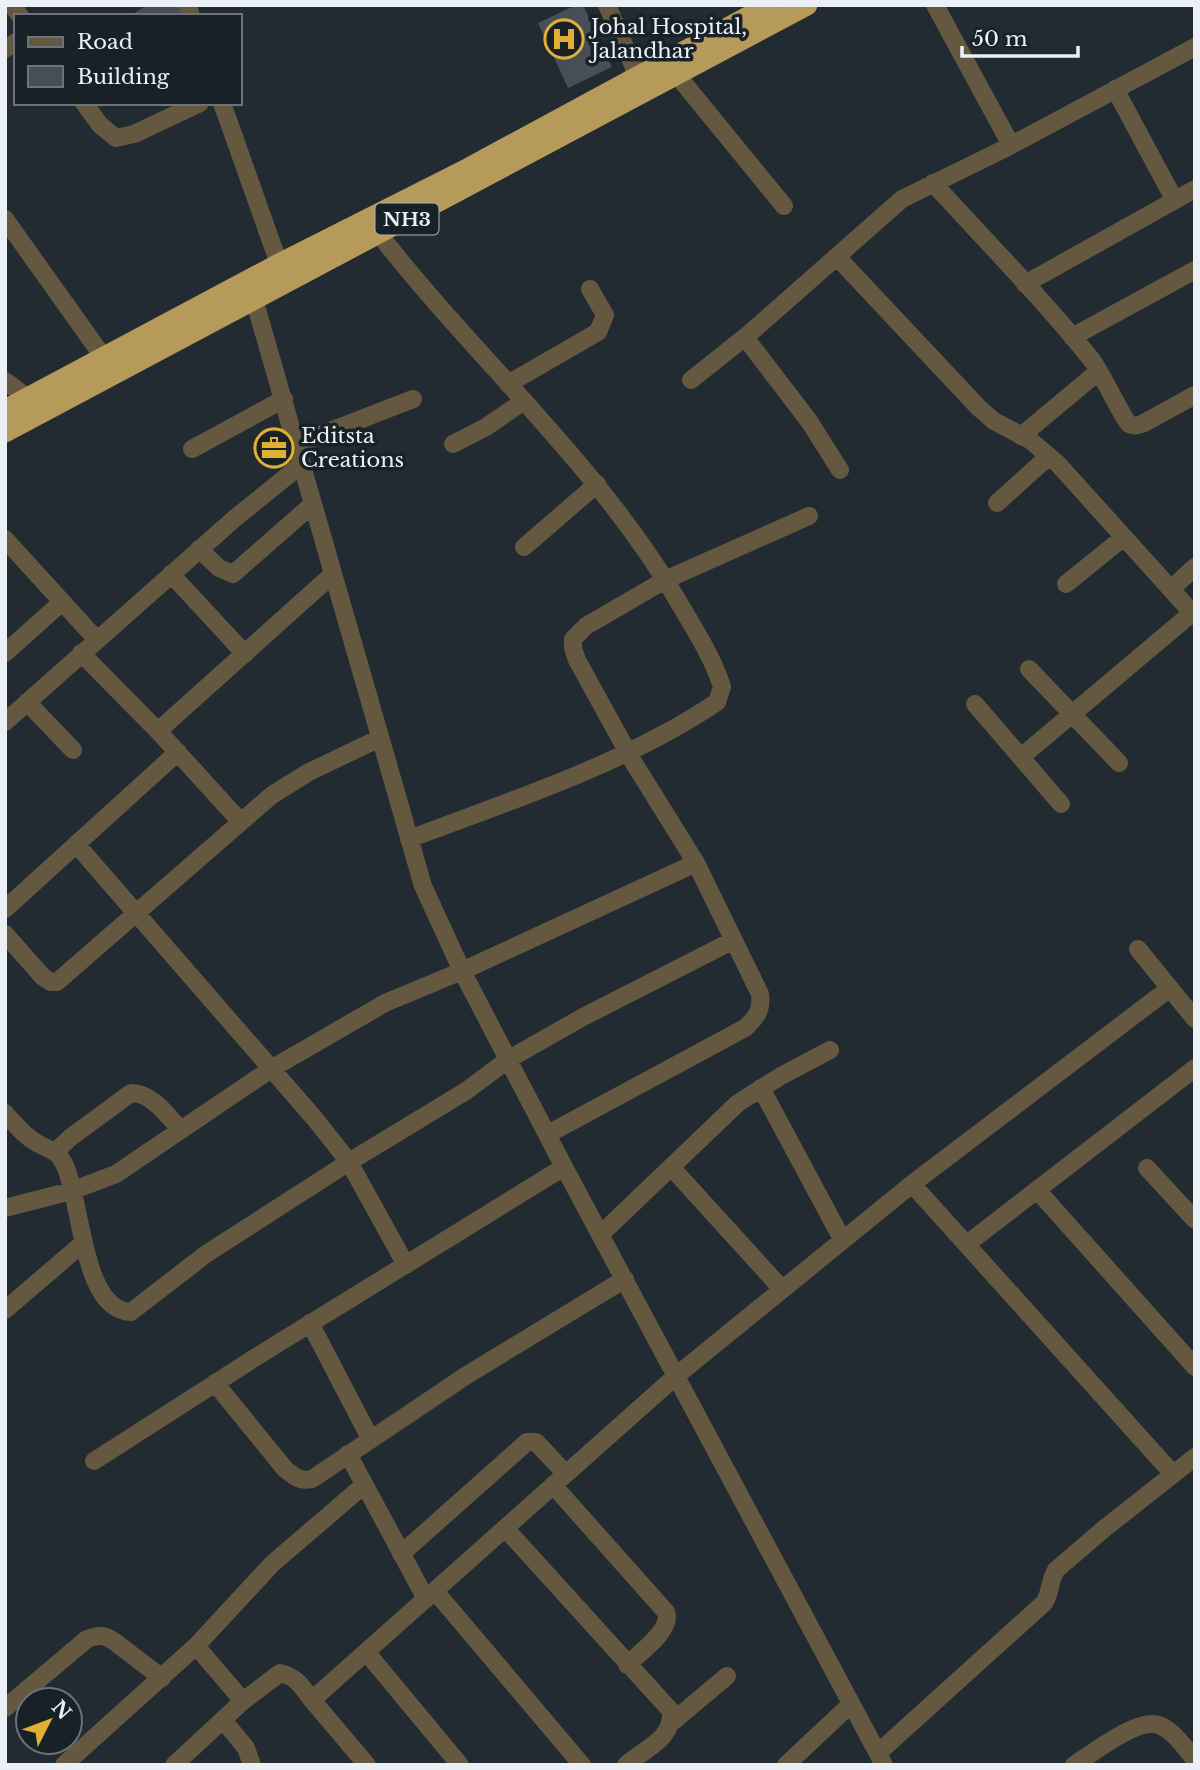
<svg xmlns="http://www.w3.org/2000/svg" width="1200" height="1770" viewBox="0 0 1200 1770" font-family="'Libre Baskerville',serif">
	<rect width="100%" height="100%" fill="#222a32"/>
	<path fill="#464e58" d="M147 5H182L188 16H130Z
		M576 5H583L612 67 568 88 538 23Z"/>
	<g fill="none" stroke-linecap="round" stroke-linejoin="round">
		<path stroke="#645940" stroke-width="18" d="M12 5 20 16
			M188 5 191 16
			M607 5 638 77
			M935 5 1011 145
			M5 49 16 42
			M677 75 784 206
			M1115 89 1174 199
			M84 103 100 125 116 138 134 134 200 103
			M222 103 283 275
			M933 183C986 241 1042 298 1091 359 1101 371 1123 419 1129 424 1135 427 1139 425 1144 423L1195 395
			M5 219 104 358
			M379 234C477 360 600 466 681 606 696 632 713 658 722 687L717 702C627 763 510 801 409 839
			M838 258 979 408 994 421 1030 440 1058 464 1195 616
			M1025 284 1195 189
			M254 299 423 886 462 971 564 1167 884 1765
			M1072 337 1195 270
			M691 380 750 333
			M5 381 28 398
			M508 384 598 332 605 315 590 289
			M1021 436 1099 371
			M297 444 413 399
			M453 444 486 427 524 401
			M192 449 284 399
			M840 470 809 421 750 344 748 339 750 333 902 199 1004 149 1195 47
			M997 503 1049 456
			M5 539 97 640
			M524 547 597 484
			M199 549 219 568 233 574 313 504
			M171 574 245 654
			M1066 584 1124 537
			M1171 589 1195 567
			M5 653 62 602
			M81 653 158 731 240 821
			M1029 669 1119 763
			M27 702 73 750
			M975 704 1061 804
			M5 722 234 519 302 464
			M158 731 333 574
			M1021 757 1192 613
			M76 844 315 1119 349 1162 406 1265
			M5 909 178 752
			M5 934 43 977 51 982H57L272 795 309 772 380 738
			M1138 949 1195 1019
			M1170 988 912 1184 1173 1474
			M761 1088 842 1239
			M5 1113C15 1124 24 1136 37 1143 44 1148 54 1149 60 1157 83 1187 78 1310 131 1312L206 1254 349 1162 466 1091 509 1059 583 1017 734 940
			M548 1134 745 1028C757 1017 762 1010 760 994L696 863 632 760 577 660 573 648V639L586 626 665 580 809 516
			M55 1152 71 1137 131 1093C152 1093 167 1115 180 1129
			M671 1167 782 1289
			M1147 1168 1195 1220
			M1037 1190 1195 1367
			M5 1208 71 1191 116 1174 271 1069 385 1003 462 971 696 863
			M601 1234 738 1103 781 1076 830 1050
			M967 1244 1195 1068
			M5 1310 82 1244
			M310 1323 370 1438
			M215 1383 285 1469C294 1476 299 1482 312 1479L467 1375 625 1279
			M348 1454 426 1599
			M94 1461 256 1357 564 1167
			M553 1485 666 1612C673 1630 639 1653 627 1665
			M505 1528 671 1711C673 1740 645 1748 626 1765
			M401 1554 527 1442H536L565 1473
			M435 1591 582 1765
			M196 1646 243 1701
			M367 1653 460 1765
			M5 1708 87 1639C99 1634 105 1635 115 1642L162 1678
			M223 1720 246 1748 252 1765
			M671 1723 727 1676
			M878 1753 1044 1603C1051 1593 1049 1581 1056 1570L1105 1528 1195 1457
			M64 1765 196 1646 272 1564 364 1485
			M174 1765 243 1701 280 1673C296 1676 303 1688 312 1700
			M367 1765 312 1700 676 1376 912 1184
			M786 1765 851 1704
			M1074 1765C1093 1753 1138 1717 1159 1725 1174 1731 1185 1748 1195 1760"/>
		<path stroke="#b69a59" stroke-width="21" d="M5 410 279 264 469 168 770 5
			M5 432 807 5"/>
	</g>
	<defs>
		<g id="hospital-ring" transform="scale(2.0125)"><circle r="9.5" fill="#182028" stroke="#dfb034" stroke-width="1.5"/><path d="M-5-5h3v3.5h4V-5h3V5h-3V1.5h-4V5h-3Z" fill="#dfb034"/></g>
		<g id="office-ring" transform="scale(2.0125)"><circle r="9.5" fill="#182028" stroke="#dfb034" stroke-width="1.5"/><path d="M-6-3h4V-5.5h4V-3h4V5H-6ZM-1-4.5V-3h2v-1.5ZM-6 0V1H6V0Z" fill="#dfb034"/></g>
	</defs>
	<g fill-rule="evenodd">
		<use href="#hospital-ring" x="564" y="39"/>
		<use href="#office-ring" x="274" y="448"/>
	</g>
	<g text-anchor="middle" stroke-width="7" stroke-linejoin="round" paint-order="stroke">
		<rect fill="#182028" stroke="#acb2b8" stroke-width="2" x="375.5" y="203.5" width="63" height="31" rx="5"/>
		<g font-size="19" font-weight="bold" fill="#ebf0f6">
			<text x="407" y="226">NH3</text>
		</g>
		<g font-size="21" fill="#ebf0f6" stroke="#182028" text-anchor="start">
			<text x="591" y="34">Johal Hospital,<tspan x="591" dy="24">Jalandhar</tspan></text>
			<text x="301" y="443">Editsta<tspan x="301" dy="24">Creations</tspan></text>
		</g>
	</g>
	<rect width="1200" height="1770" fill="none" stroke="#ebf0f6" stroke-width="14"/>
	<rect x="14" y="14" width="228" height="91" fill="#182028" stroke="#6c737a" stroke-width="2"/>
	<rect x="28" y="37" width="35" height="10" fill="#645940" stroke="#6c737a" stroke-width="2"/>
	<text x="77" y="49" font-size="21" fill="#ebf0f6">Road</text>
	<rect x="28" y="66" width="35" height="21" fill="#464e58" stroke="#6c737a" stroke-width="2"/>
	<text x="77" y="84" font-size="21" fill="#ebf0f6">Building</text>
	<g transform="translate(49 1721) rotate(48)"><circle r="33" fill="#182028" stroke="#6c737a" stroke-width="2"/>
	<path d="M0-5L12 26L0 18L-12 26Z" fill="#dfb034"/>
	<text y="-10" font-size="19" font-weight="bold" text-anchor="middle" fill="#ebf0f6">N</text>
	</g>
	<path d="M962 46v10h116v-10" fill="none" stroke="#ebf0f6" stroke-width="3.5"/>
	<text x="972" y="46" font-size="21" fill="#ebf0f6" stroke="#182028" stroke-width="5" paint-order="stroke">50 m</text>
</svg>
